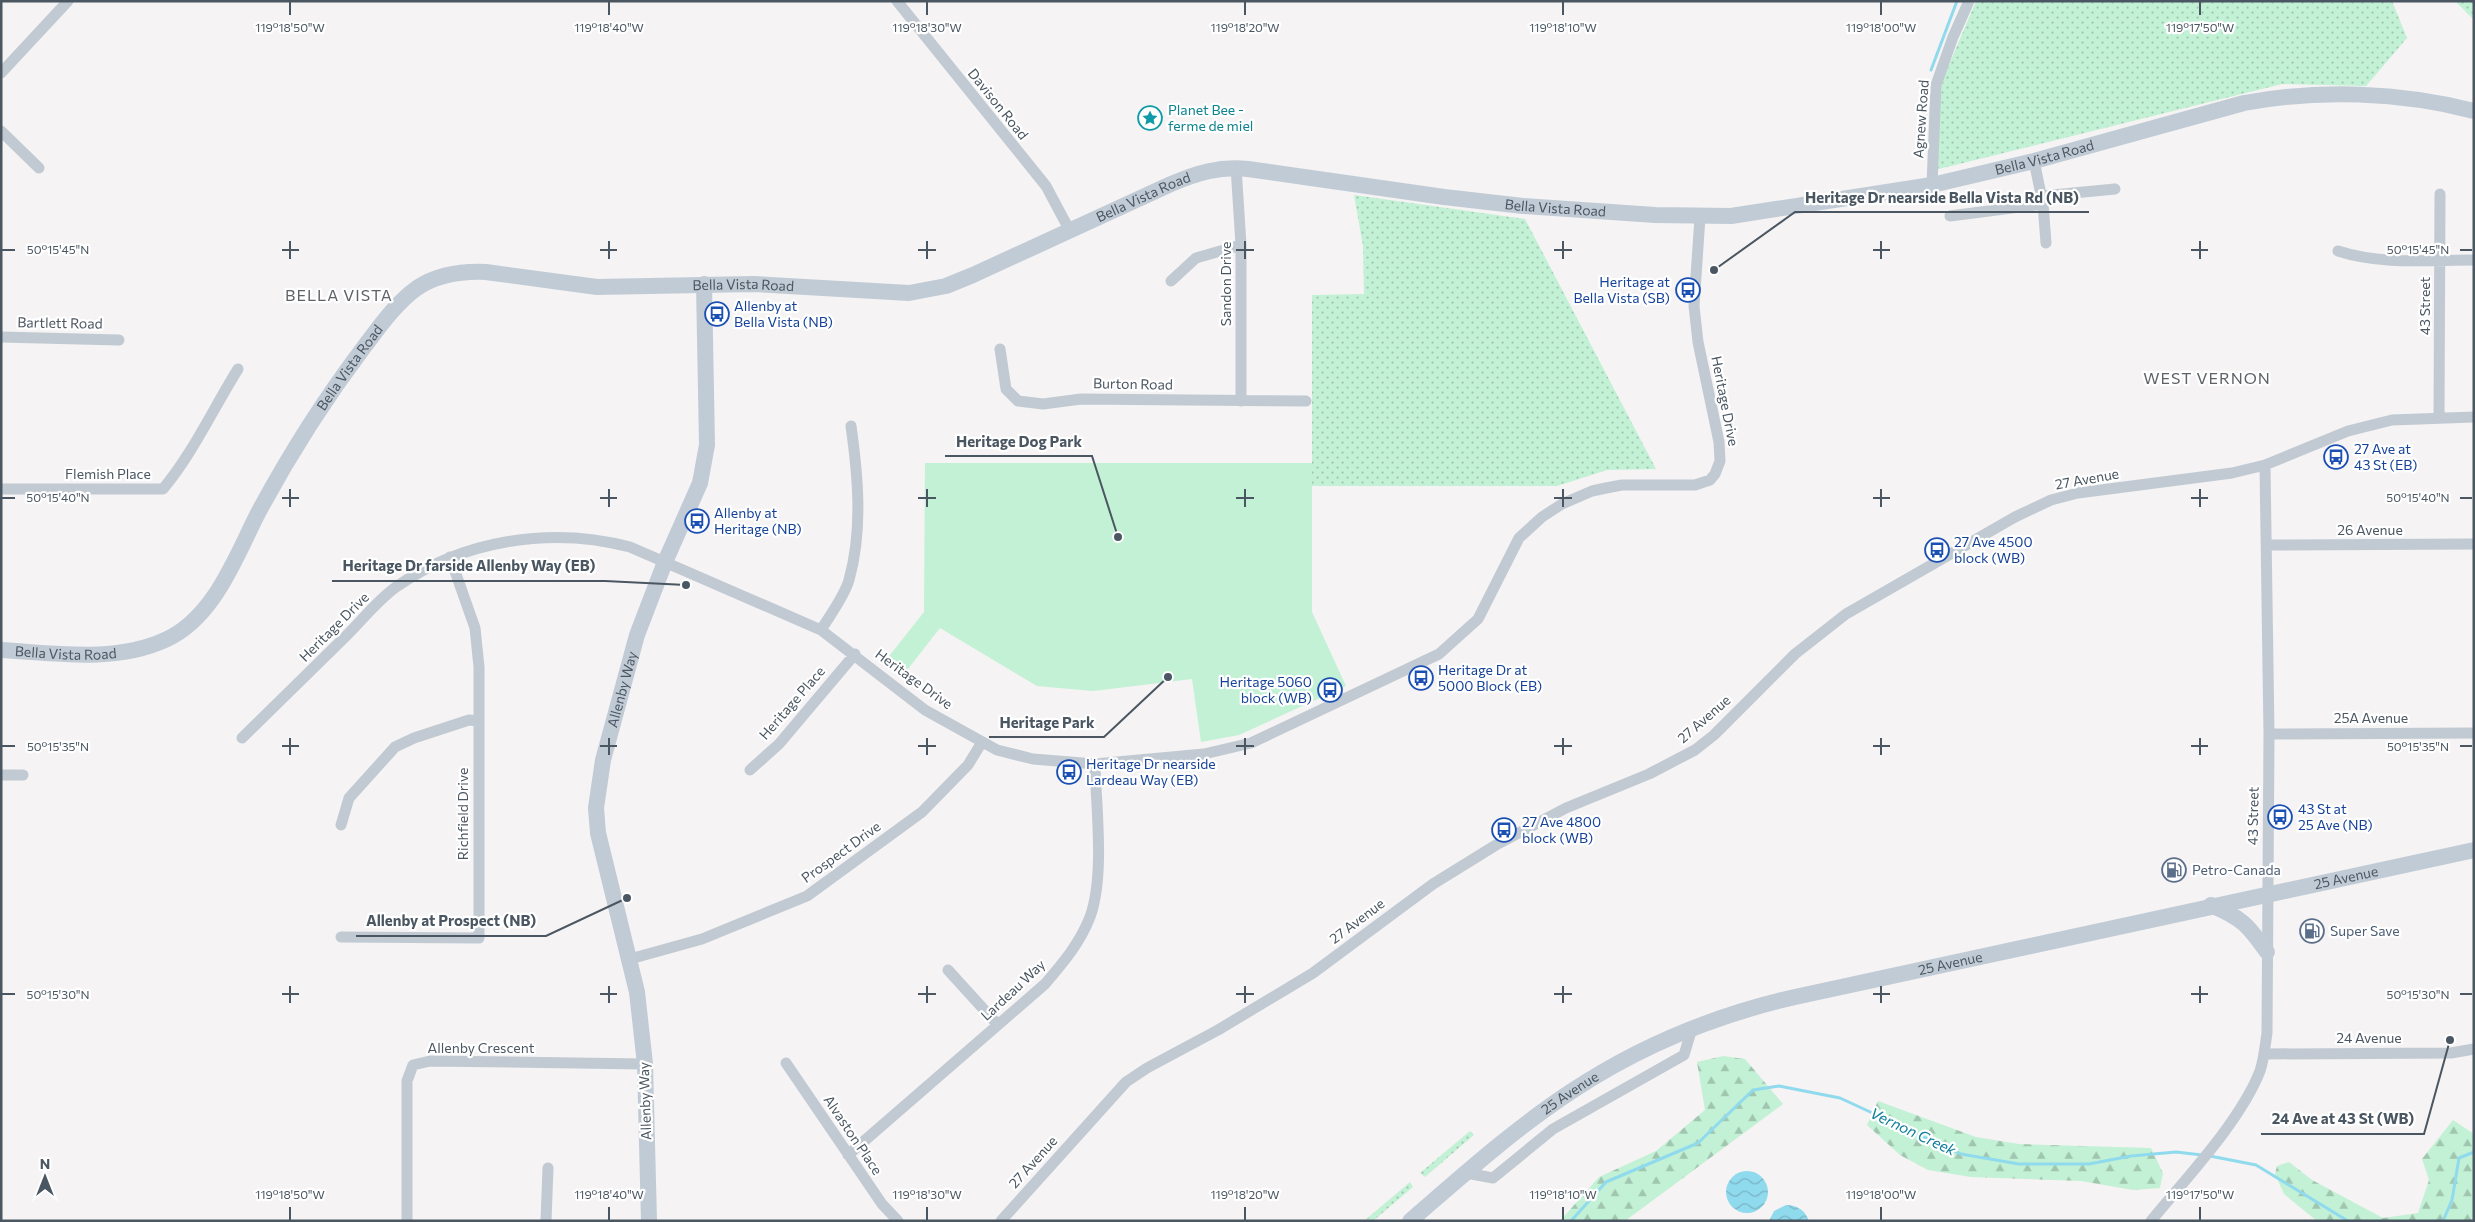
<svg xmlns="http://www.w3.org/2000/svg" width="2475" height="1222" viewBox="0 0 2475 1222" font-family="Commissioner,sans-serif">
	<defs>
		<pattern id="grass-dots" width="8" height="8" patternUnits="userSpaceOnUse" patternTransform="scale(1.25)"><rect width="8" height="8" fill="#c3f1d5"/><path d="M2 2h.1M6 6h.1" fill="none" stroke="#a0c6b0" stroke-width="1.8" stroke-linecap="round"/></pattern>
		<pattern id="forest-firs" width="22" height="20" patternUnits="userSpaceOnUse" patternTransform="scale(1.25)"><rect width="22" height="20" fill="#c3f1d5"/><path d="M5 1l3.5 6h-7zM16 11l3.5 6h-7z" fill="#a0c6b0"/></pattern>
		<pattern id="water-waves" width="16" height="10" patternUnits="userSpaceOnUse" patternTransform="scale(1.25)"><rect width="16" height="10" fill="#90daee"/><path d="M0 5q4-4 8 0t8 0" fill="none" stroke="#78b4c4"/></pattern>
	</defs>
	<rect width="100%" height="100%" fill="#f5f3f3"/>
	<path fill="url(#grass-dots)" d="M1976 1H2392L2407 38 2366 86 2282 84 1931 171 1940 86Z
		M2455 1H2474V20Z
		M1354 195 1525 219 1656 469 1607 470 1557 486H1312V295L1364 294 1363 246Z
		M1470 1131 1474 1135 1425 1177 1420 1173Z
		M1410 1182 1413 1187 1373 1221H1364Z"/>
	<path fill="url(#forest-firs)" d="M1723 1056 1745 1059 1783 1104 1625 1221H1560L1599 1177 1656 1151 1705 1110 1697 1062Z
		M1878 1101 1976 1137 2019 1144 2151 1148 2163 1173 2160 1188 2133 1190 2081 1181 1971 1177 1928 1170 1900 1155 1867 1125Z
		M2453 1120 2474 1134V1221H2317L2284 1194 2275 1174 2277 1166 2289 1162 2312 1180 2383 1218 2418 1213 2429 1180 2422 1159Z"/>
	<path fill="#c3f1d5" d="M925 463H1312V612L1346 686 1239 735 1201 742 1192 679 1093 691 1037 686 940 628 904 674 886 660 924 612Z"/>
	<path fill="url(#water-waves)" d="M1726 1192a21 21 0 1 1 42 0a21 21 0 1 1-42 0Z
		M1786 1205C1797 1205 1805 1210 1809 1221H1769L1774 1211Z"/>
	<g fill="none" stroke-linecap="round" stroke-linejoin="round">
		<path stroke="#90daee" stroke-width="3" d="M1931 70 1957 1
			M2210 1156 2256 1165 2348 1221
			M1571 1221 1606 1182 1698 1143 1753 1090 1779 1086 1840 1098 1961 1154 2019 1164H2089L2131 1156 2176 1152 2202 1155
			M2443 1221 2452 1200 2459 1158 2474 1152"/>
		<path stroke="#c1cad2" stroke-width="11" d="M897 1 1046 186 1070 231
			M1 73 68 1
			M1 131 39 168
			M2034 161 2043 204 2046 243
			M1236 167 1241 245V401
			M1932 185 1936 85 1953 37 1969 1
			M2042 196 2115 189
			M1950 216 2043 204
			M2338 251C2381 265 2428 260 2474 260
			M1171 281 1196 258 1241 245
			M1 337 119 340
			M1000 349 1006 389 1018 401 1043 404 1081 399 1306 401
			M2439 418 2440 194
			M1 489H163C193 453 213 409 238 369
			M2266 545 2474 544
			M821 630C830 615 844 597 849 580 863 530 858 476 851 426
			M2269 734 2474 733
			M242 738C277 704 312 669 347 635 363 619 378 600 396 587 463 540 551 526 630 547L821 630 925 710 997 750 1033 759 1095 764 1204 754 1251 743 1439 654 1478 619 1519 538 1542 517 1562 504 1592 491 1606 488 1622 485H1695L1710 480 1715 474 1720 461 1719 442 1698 342 1694 306 1700 217
			M750 770 779 744 855 654
			M1 775H23
			M341 825 349 798 395 747 414 738 469 720 478 721
			M341 937 479 938V667L475 628 450 557
			M630 959 702 939 807 896 922 812 968 765 982 742
			M948 970 998 1025
			M2264 1054 2451 1053 2474 1049
			M786 1063 882 1204 898 1221
			M848 1155 1045 984C1063 963 1080 943 1090 917 1105 876 1096 807 1095 764
			M1466 1173 1493 1178 1553 1129 1684 1055 1690 1035
			M407 1221V1081L413 1065 430 1061 645 1064
			M546 1221 548 1168
			M1001 1221 1126 1082 1147 1068 1218 1030 1313 973 1433 884 1496 845 1566 808 1649 774 1695 750 1714 735 1795 654 1846 614 2015 517 2051 500 2078 493 2232 473 2265 465 2348 431 2392 420 2474 417
			M2151 1221C2186 1178 2240 1122 2260 1071 2264 1059 2265 1046 2267 1033L2269 734 2265 465"/>
		<g stroke="#c1cbd6" stroke-width="16">
			<path id="s1" d="M1 650C54 653 115 663 165 640 213 619 235 559 257 515 289 455 324 400 364 347 380 326 396 303 417 288 438 274 461 271 486 272L597 287 754 284 909 293 946 286 973 275 1171 184C1197 173 1219 166 1248 169L1444 197 1523 206 1655 215 1731 216 1932 185 2034 161 2244 103C2318 89 2401 92 2474 111"/>
			<path d="M2211 905C2242 918 2248 925 2267 952"/>
			<path id="s2" d="M649 1221 645 1064 637 992 598 833 596 808 603 760 637 635 665 562 700 483 707 445 704 284"/>
			<path id="s3" d="M1410 1221C1462 1176 1514 1129 1572 1091 1640 1046 1716 1015 1795 997L2474 850"/>
		</g>
	</g>
	<path fill="none" stroke="#4a5661" stroke-width="2" d="M290 2V15M609 2V15M927 2V15M1245 2V15M1563 2V15M1881 2V15M2200 2V15M290 241V259M609 241V259M927 241V259M1245 241V259M1563 241V259M1881 241V259M2200 241V259M2 250H15M282 250H299M600 250H617M918 250H936M1236 250H1254M1554 250H1572M1873 250H1890M2191 250H2208M2460 250H2472M290 489V507M609 489V507M927 489V507M1245 489V507M1563 489V507M1881 489V507M2200 489V507M2 498H15M282 498H299M600 498H617M918 498H936M1236 498H1254M1554 498H1572M1873 498H1890M2191 498H2208M2460 498H2472M290 738V755M609 738V755M927 738V755M1245 738V755M1563 738V755M1881 738V755M2200 738V755M2 746H15M282 746H299M600 746H617M918 746H936M1236 746H1254M1554 746H1572M1873 746H1890M2191 746H2208M2460 746H2472M290 986V1003M609 986V1003M927 986V1003M1245 986V1003M1563 986V1003M1881 986V1003M2200 986V1003M2 994H15M282 994H299M600 994H617M918 994H936M1236 994H1254M1554 994H1572M1873 994H1890M2191 994H2208M2460 994H2472M290 1207V1220M609 1207V1220M927 1207V1220M1245 1207V1220M1563 1207V1220M1881 1207V1220M2200 1207V1220"/>
	<defs>
		<g id="sight-ring" transform="scale(1.25)"><circle r="9.5" fill="#fff" stroke="#0f9aa8" stroke-width="1.5"/><path d="M0-6L1.8-2.2L6-1.7L2.9 1.2L3.7 5.4L0 3.3L-3.7 5.4L-2.9 1.2L-6-1.7L-1.8-2.2Z" fill="#0f9aa8"/></g>
		<g id="bus-ring" transform="scale(1.25)"><circle r="9.5" fill="#fff" stroke="#1a4fb4" stroke-width="1.5"/><path d="M-5-6H5V4H4V6H2V4H-2V6H-4V4H-5ZM-3.5-4V0h7V-4ZM-3.5 1.2v1.5H-2V1.2ZM2 1.2v1.5H3.5V1.2Z" fill="#1a4fb4"/></g>
		<g id="fuel-ring" transform="scale(1.25)"><circle r="9.5" fill="#fff" stroke="#5c6f8a" stroke-width="1.5"/><path d="M-5.5-6h7V0h2V4h1.3V-2.5L3-4.5l.8-.8L6-3V5H2.5V1h-1V6h-7ZM-4.2-4.7v3.2H.2V-4.7Z" fill="#5c6f8a"/></g>
	</defs>
	<g fill-rule="evenodd">
		<use href="#sight-ring" x="1150" y="118"/>
		<use href="#bus-ring" x="1688" y="290"/>
		<use href="#bus-ring" x="717" y="314"/>
		<use href="#bus-ring" x="2336" y="457"/>
		<use href="#bus-ring" x="697" y="521"/>
		<use href="#bus-ring" x="1937" y="550"/>
		<use href="#bus-ring" x="1421" y="678"/>
		<use href="#bus-ring" x="1330" y="690"/>
		<use href="#bus-ring" x="1069" y="772"/>
		<use href="#bus-ring" x="2280" y="817"/>
		<use href="#bus-ring" x="1504" y="830"/>
		<use href="#fuel-ring" x="2174" y="870"/>
		<use href="#fuel-ring" x="2312" y="931"/>
	</g>
	<g text-anchor="middle" stroke-width="4.5" stroke-linejoin="round" paint-order="stroke">
		<g font-size="14" fill="#4a5661" stroke="#fff">
			<text transform="translate(998 104) rotate(51)" y="5">Davison Road</text>
			<text transform="translate(1921 119) rotate(-86)" y="5">Agnew Road</text>
			<text dy="5" stroke="none"><textPath href="#s1" startOffset="2269">Bella Vista Road</textPath></text>
			<text dy="5" stroke="none"><textPath href="#s1" startOffset="1354">Bella Vista Road</textPath></text>
			<text dy="5" stroke="none"><textPath href="#s1" startOffset="1774">Bella Vista Road</textPath></text>
			<text transform="translate(1226 284) rotate(-90)" y="5">Sandon Drive</text>
			<text dy="5" stroke="none"><textPath href="#s1" startOffset="934">Bella Vista Road</textPath></text>
			<text transform="translate(2425 306) rotate(-90)" y="5">43 Street</text>
			<text transform="translate(60 323) rotate(1)" y="5">Bartlett Road</text>
			<text dy="5" stroke="none"><textPath href="#s1" startOffset="499">Bella Vista Road</textPath></text>
			<text transform="translate(1133 384) rotate(1)" y="5">Burton Road</text>
			<text transform="translate(1725 401) rotate(79)" y="5">Heritage Drive</text>
			<text x="108" y="479">Flemish Place</text>
			<text transform="translate(2087 479) rotate(-10)" y="5">27 Avenue</text>
			<text x="2370" y="535">26 Avenue</text>
			<text transform="translate(334 627) rotate(-45)" y="5">Heritage Drive</text>
			<text dy="5" stroke="none"><textPath href="#s1" startOffset="65">Bella Vista Road</textPath></text>
			<text transform="translate(914 679) rotate(36)" y="5">Heritage Drive</text>
			<text dy="5" stroke="none"><textPath href="#s2" startOffset="540">Allenby Way</textPath></text>
			<text transform="translate(792 703) rotate(-49)" y="5">Heritage Place</text>
			<text x="2371" y="723">25A Avenue</text>
			<text transform="translate(1704 719) rotate(-41)" y="5">27 Avenue</text>
			<text transform="translate(463 814) rotate(-90)" y="5">Richfield Drive</text>
			<text transform="translate(2253 816) rotate(-89)" y="5">43 Street</text>
			<text transform="translate(841 852) rotate(-36)" y="5">Prospect Drive</text>
			<text dy="5" stroke="none"><textPath href="#s3" startOffset="1015">25 Avenue</textPath></text>
			<text transform="translate(1357 921) rotate(-37)" y="5">27 Avenue</text>
			<text dy="5" stroke="none"><textPath href="#s3" startOffset="610">25 Avenue</textPath></text>
			<text transform="translate(1013 990) rotate(-43)" y="5">Lardeau Way</text>
			<text x="2369" y="1043">24 Avenue</text>
			<text x="481" y="1053">Allenby Crescent</text>
			<text dy="5" stroke="none"><textPath href="#s3" startOffset="205">25 Avenue</textPath></text>
			<text transform="translate(645 1101) rotate(-92)" y="5">Allenby Way</text>
			<text transform="translate(853 1135) rotate(56)" y="5">Alvaston Place</text>
			<text transform="translate(1033 1162) rotate(-48)" y="5">27 Avenue</text>
		</g>
		<g font-size="14" fill="#0d838f" stroke="#fff" text-anchor="start">
			<text x="1168" y="115">Planet Bee -<tspan x="1168" dy="16">ferme de miel</tspan></text>
		</g>
		<g font-size="14" fill="#164399" stroke="#fff" text-anchor="start">
			<text x="1670" y="287" text-anchor="end">Heritage at<tspan x="1670" dy="16">Bella Vista (SB)</tspan></text>
			<text x="734" y="311">Allenby at<tspan x="734" dy="16">Bella Vista (NB)</tspan></text>
			<text x="2354" y="454">27 Ave at<tspan x="2354" dy="16">43 St (EB)</tspan></text>
			<text x="714" y="518">Allenby at<tspan x="714" dy="16">Heritage (NB)</tspan></text>
			<text x="1954" y="547">27 Ave 4500<tspan x="1954" dy="16">block (WB)</tspan></text>
			<text x="1438" y="675">Heritage Dr at<tspan x="1438" dy="16">5000 Block (EB)</tspan></text>
			<text x="1312" y="687" text-anchor="end">Heritage 5060<tspan x="1312" dy="16">block (WB)</tspan></text>
			<text x="1086" y="769">Heritage Dr nearside<tspan x="1086" dy="16">Lardeau Way (EB)</tspan></text>
			<text x="2298" y="814">43 St at<tspan x="2298" dy="16">25 Ave (NB)</tspan></text>
			<text x="1522" y="827">27 Ave 4800<tspan x="1522" dy="16">block (WB)</tspan></text>
		</g>
		<g font-size="14" fill="#4e5e75" stroke="#fff" text-anchor="start">
			<text x="2192" y="875">Petro-Canada</text>
			<text x="2330" y="936">Super Save</text>
		</g>
		<g font-size="15" font-style="italic" fill="#0c7c9b" stroke="#fff">
			<text transform="translate(1913 1132) rotate(25)" y="5">Vernon Creek</text>
		</g>
		<g font-size="16" letter-spacing="1" fill="#5f6368" stroke="#fff">
			<text x="339" y="301">BELLA VISTA</text>
			<text x="2207" y="384">WEST VERNON</text>
		</g>
	</g>
	<g font-size="12" text-anchor="middle" fill="#4a5661" stroke="#fff" stroke-width="4.5" stroke-linejoin="round" paint-order="stroke">
		<text x="290" y="32">119°18'50"W</text>
		<text x="609" y="32">119°18'40"W</text>
		<text x="927" y="32">119°18'30"W</text>
		<text x="1245" y="32">119°18'20"W</text>
		<text x="1563" y="32">119°18'10"W</text>
		<text x="1881" y="32">119°18'00"W</text>
		<text x="2200" y="32">119°17'50"W</text>
		<text x="58" y="254">50°15'45"N</text>
		<text x="2418" y="254">50°15'45"N</text>
		<text x="58" y="502">50°15'40"N</text>
		<text x="2418" y="502">50°15'40"N</text>
		<text x="58" y="751">50°15'35"N</text>
		<text x="2418" y="751">50°15'35"N</text>
		<text x="58" y="999">50°15'30"N</text>
		<text x="2418" y="999">50°15'30"N</text>
		<text x="290" y="1199">119°18'50"W</text>
		<text x="609" y="1199">119°18'40"W</text>
		<text x="927" y="1199">119°18'30"W</text>
		<text x="1245" y="1199">119°18'20"W</text>
		<text x="1563" y="1199">119°18'10"W</text>
		<text x="1881" y="1199">119°18'00"W</text>
		<text x="2200" y="1199">119°17'50"W</text>
	</g>
	<path fill="none" stroke="#4a5661" stroke-width="2" d="M1714 270L1795 212H2089M1118 537L1092 456H945M686 585L605 581H332M1168 677L1104 737H989M627 898L546 936H356M2450 1040L2424 1134H2261"/>
	<g fill="#4a5661" stroke="#fff" stroke-width="2">
		<circle cx="1714" cy="270" r="5"/>
		<circle cx="1118" cy="537" r="5"/>
		<circle cx="686" cy="585" r="5"/>
		<circle cx="1168" cy="677" r="5"/>
		<circle cx="627" cy="898" r="5"/>
		<circle cx="2450" cy="1040" r="5"/>
	</g>
	<g font-size="15" text-anchor="middle" font-weight="bold" fill="#4a5661" stroke="#fff" stroke-width="4.5" stroke-linejoin="round" paint-order="stroke">
		<text x="1942" y="203">Heritage Dr nearside Bella Vista Rd (NB)</text>
		<text x="1019" y="447">Heritage Dog Park</text>
		<text x="469" y="571">Heritage Dr farside Allenby Way (EB)</text>
		<text x="1047" y="728">Heritage Park</text>
		<text x="451" y="926">Allenby at Prospect (NB)</text>
		<text x="2343" y="1124">24 Ave at 43 St (WB)</text>
	</g>
	<rect width="2475" height="1222" fill="none" stroke="#4a5661" stroke-width="5"/>
	<g transform="translate(45 1177)" stroke="#ffffff" stroke-width="4" paint-order="stroke">
	<path d="M0-4L9 19L0 12L-9 19Z" fill="#4a5661"/>
	<text y="-8" font-size="14" font-weight="bold" text-anchor="middle" fill="#4a5661">N</text>
	</g>
</svg>
